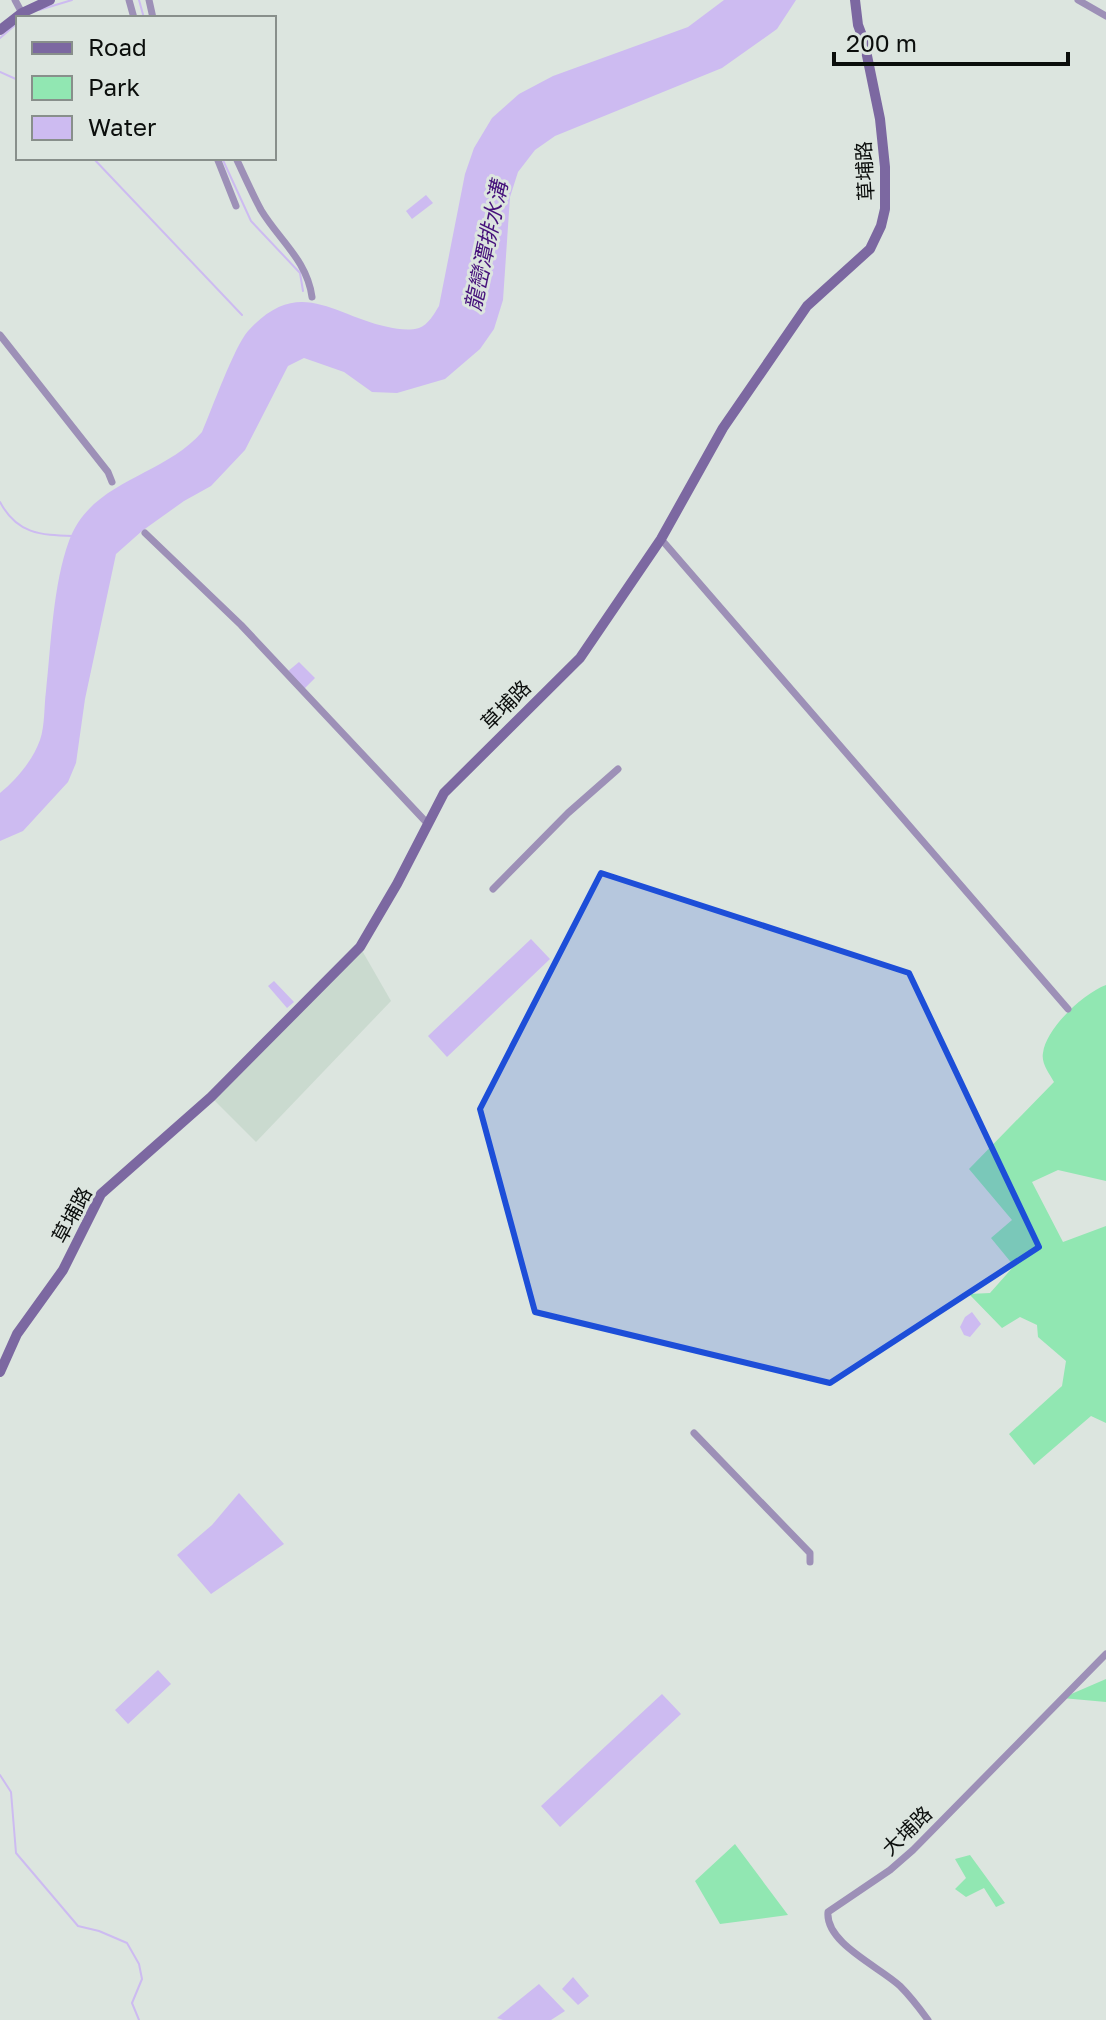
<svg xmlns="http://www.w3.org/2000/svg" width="1106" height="2020" viewBox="0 0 1106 2020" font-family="'Golos Text','Noto Sans TC',sans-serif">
	<rect width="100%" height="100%" fill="#dce5df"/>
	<path fill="#cadacf" d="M360 947 391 1001 256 1142 211 1097Z"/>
	<path fill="#91e7b2" d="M1106 985V1181L1058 1170 1032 1182 1063 1242 1106 1226V1423L1091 1416 1034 1465 1009 1434 1062 1386 1066 1361 1038 1337 1037 1325 1020 1317 1002 1328 969 1294 990 1293 1014 1266 991 1238 1012 1220 969 1169 1054 1082C1049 1073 1041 1063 1043 1053 1046 1028 1084 993 1106 985Z
		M1106 1679V1702L1062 1698Z
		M735 1844 788 1915 720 1924 695 1881Z
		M970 1855 1005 1903 996 1907 984 1888 966 1897 955 1889 966 1878 955 1859Z"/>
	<path fill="#cdbbf1" d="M724 0H796L777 29 722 68 555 136 535 150 518 172 510 197 503 300 494 329 480 349 445 379 397 393 372 392 344 372 304 358 288 366 245 450 211 486 184 501 142 531 116 554 85 699 76 763 68 782 23 831 0 841V793C16 780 33 760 40 740 45 726 44 706 46 691 51 646 53 584 69 541 91 480 163 477 202 432 212 409 234 347 248 331 299 275 332 315 388 327 397 329 409 331 419 328 428 325 434 314 439 306L465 174 474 148 492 118 519 94 553 76 688 27Z
		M426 195 433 203 412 219 406 211Z
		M299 662 315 678 304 689 287 672Z
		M531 939 550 959 447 1057 428 1036Z
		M274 981 294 1002 287 1008 268 986Z
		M972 1312 981 1324 970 1337 964 1335 960 1327 965 1317Z
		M239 1493 284 1544 211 1594 177 1555 212 1525Z
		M158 1670 171 1684 128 1724 115 1710Z
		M662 1694 681 1714 560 1827 541 1806Z
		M573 1977 589 1996 578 2005 562 1989Z
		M539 1984 565 2011 551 2020H503L497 2018Z"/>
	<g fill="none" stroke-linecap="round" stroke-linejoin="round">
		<path stroke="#cdbbf1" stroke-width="2" d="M139 0 144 18
			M39 10 72 0
			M0 38 14 26
			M0 72 18 80
			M93 158 242 315
			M222 158 251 221 300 273 303 291
			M0 502C17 534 40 535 73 536
			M0 1775 11 1792 16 1853 78 1926 99 1931 127 1943 139 1964 142 1979 132 2003 139 2020"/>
		<path stroke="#9d90b7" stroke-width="7" d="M15 0 22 13
			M129 0 134 18
			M149 0 153 18
			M1078 0 1106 16
			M217 158 236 206
			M236 158C244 175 252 193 261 210 279 240 307 260 312 297
			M0 335 108 472 112 482
			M145 533 241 625 427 823
			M661 539 1068 1009
			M493 889 568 813 618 769
			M694 1433 810 1553V1562
			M928 2020C920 2009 910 1996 900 1986 880 1967 825 1943 828 1912L890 1870 913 1850 1106 1654"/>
		<path stroke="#7c68a1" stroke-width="10" d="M0 30 22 13 50 0
			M0 1372 17 1334 63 1270 101 1194 211 1097 360 947 397 884 444 793 580 658 661 539 723 428 807 306 870 249 881 226 885 209V167L880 119 864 41 858 25 855 0"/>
	</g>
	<path fill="#1d4ed8" fill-opacity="0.2" stroke="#1d4ed8" stroke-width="6" stroke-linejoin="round" d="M601 873 909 973 1039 1247 830 1383 535 1312 480 1109Z"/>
	<g text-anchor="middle" stroke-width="6" stroke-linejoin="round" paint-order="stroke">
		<g font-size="20" fill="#0b0e0c" stroke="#dce5df">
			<text transform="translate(865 171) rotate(-93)" y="7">草埔路</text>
			<text transform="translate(506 705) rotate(-45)" y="7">草埔路</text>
			<text transform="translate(72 1215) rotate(-62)" y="7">草埔路</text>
			<text transform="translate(907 1831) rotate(-44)" y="7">大埔路</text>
		</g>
		<g font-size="22" font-style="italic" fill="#46127b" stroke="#dce5df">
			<text transform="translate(486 246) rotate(-78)" y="8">龍巒潭排水溝</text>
		</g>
	</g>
	<rect x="16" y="16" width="260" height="144" fill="#dce5df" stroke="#888f8b" stroke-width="2"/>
	<rect x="32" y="42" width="40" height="12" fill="#7c68a1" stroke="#888f8b" stroke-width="2"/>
	<text x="88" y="56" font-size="24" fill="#0b0e0c">Road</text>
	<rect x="32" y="76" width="40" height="24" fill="#91e7b2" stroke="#888f8b" stroke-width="2"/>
	<text x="88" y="96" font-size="24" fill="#0b0e0c">Park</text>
	<rect x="32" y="116" width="40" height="24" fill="#cdbbf1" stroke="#888f8b" stroke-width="2"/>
	<text x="88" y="136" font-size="24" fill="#0b0e0c">Water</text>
	<path d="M834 52v12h234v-12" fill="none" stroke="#0b0e0c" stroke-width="4"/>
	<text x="846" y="52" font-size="24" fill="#0b0e0c" stroke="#dce5df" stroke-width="6" paint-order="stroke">200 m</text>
</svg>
